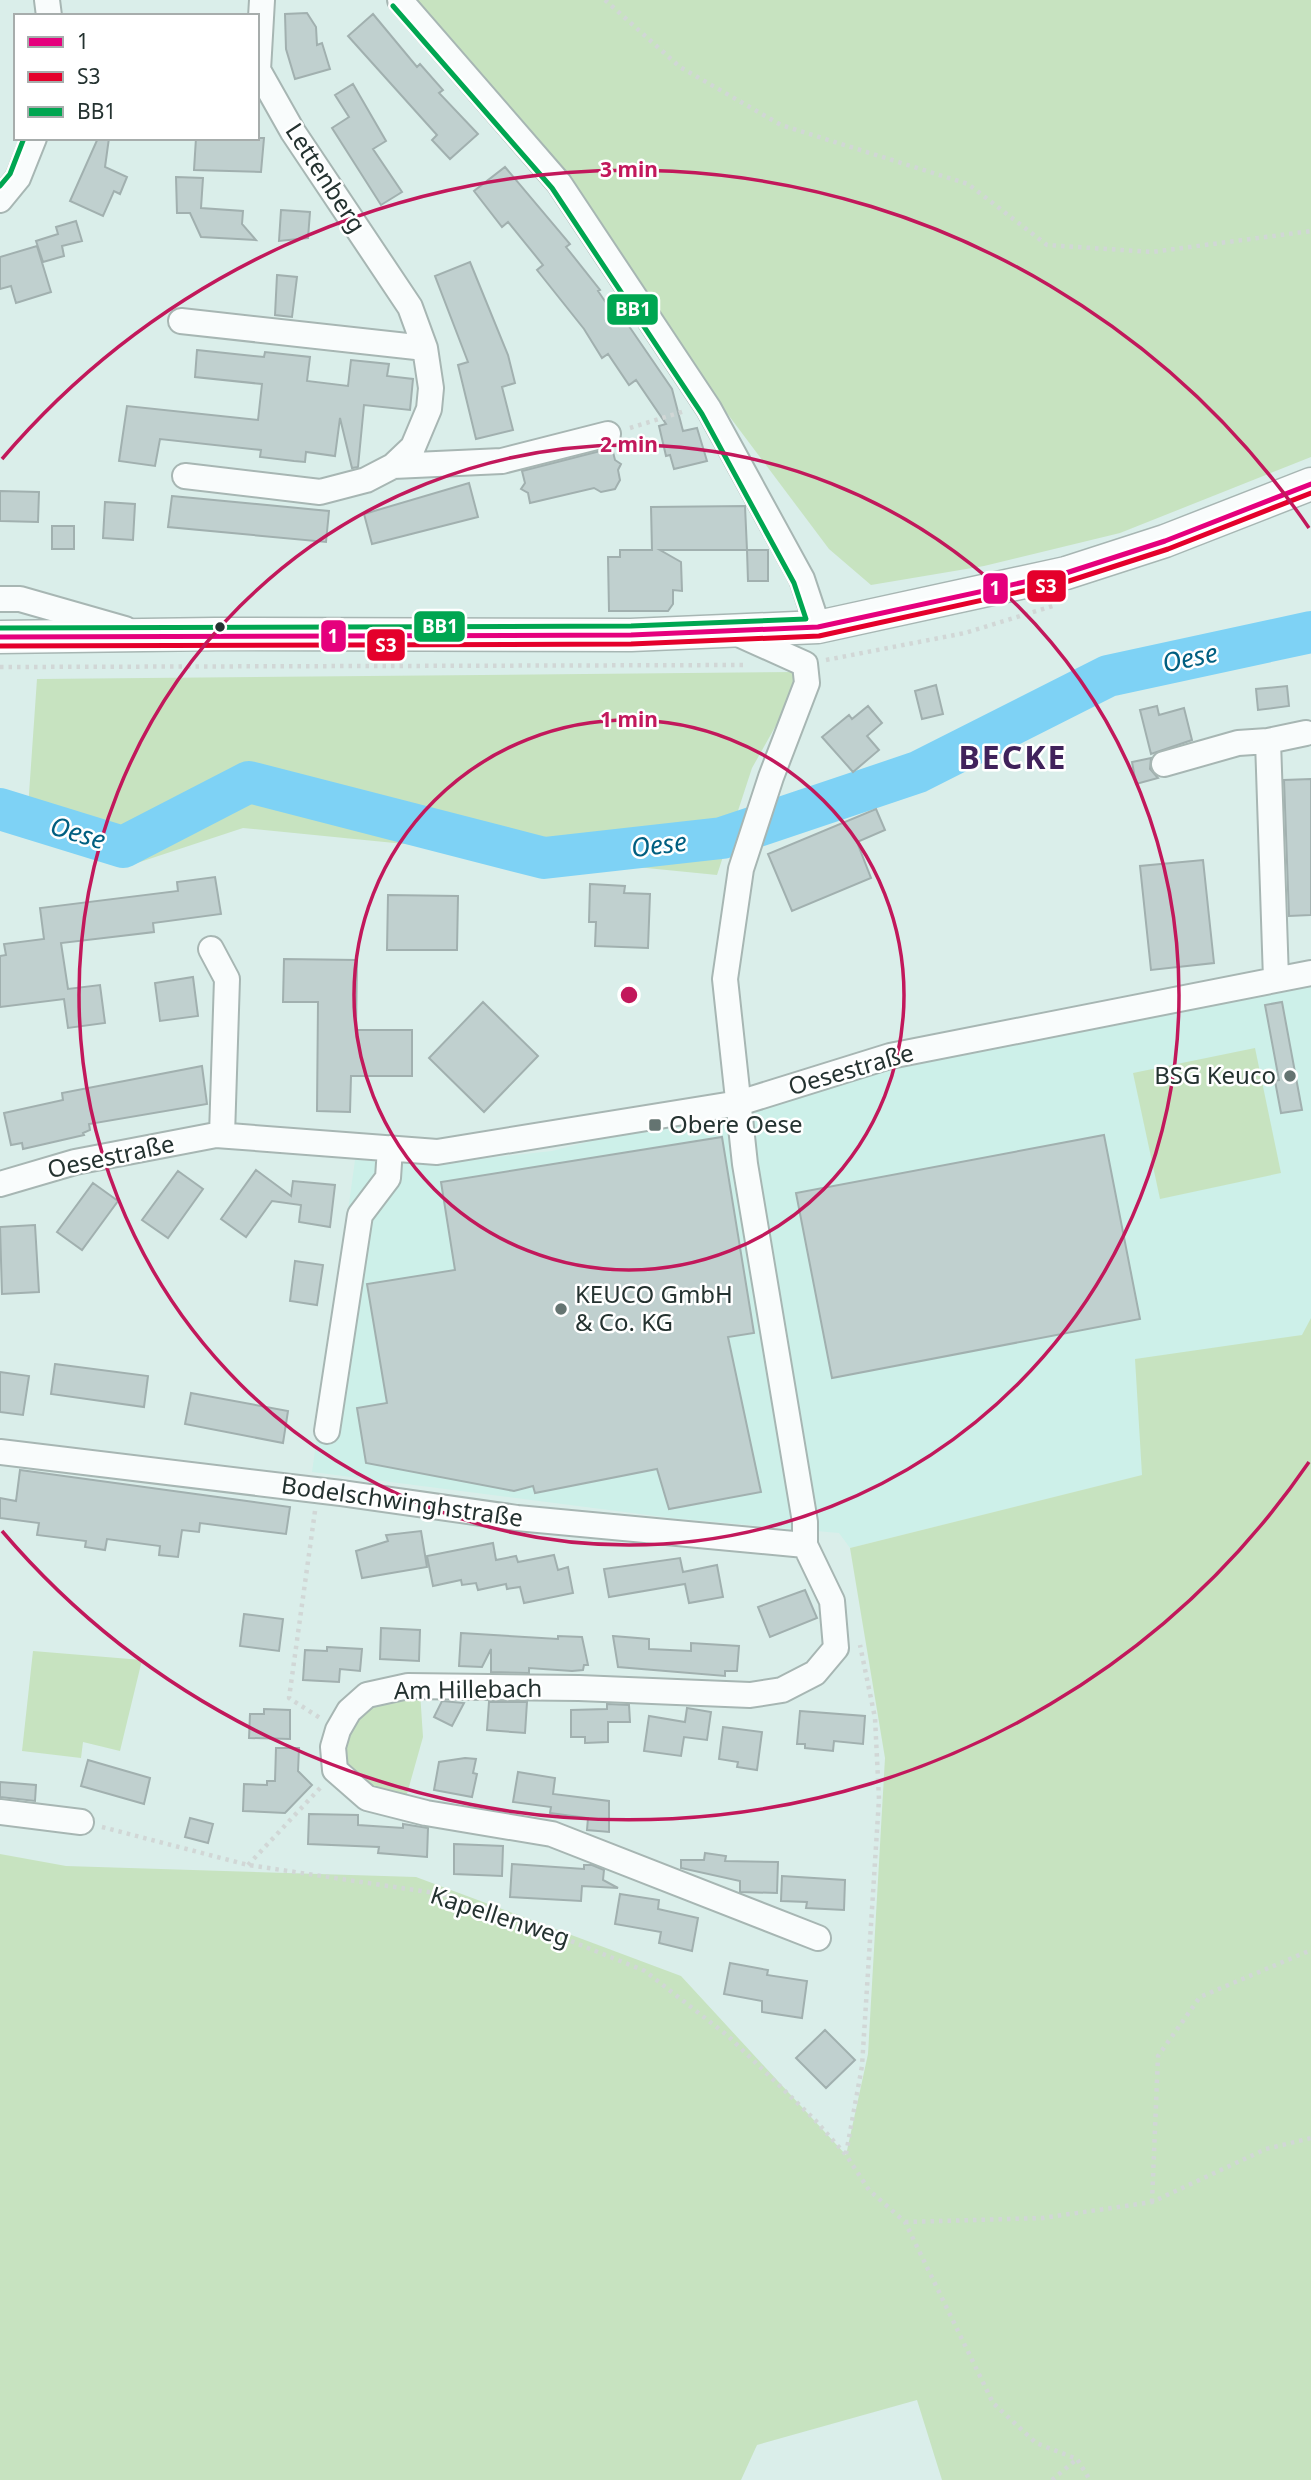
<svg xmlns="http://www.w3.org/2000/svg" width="1311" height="2480" viewBox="0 0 1311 2480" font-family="'Noto Sans',sans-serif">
	<rect width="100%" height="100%" fill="#daeeea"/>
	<path fill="#cdf0e9" d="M1311 973V1333L1143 1475 850 1548 839 1533 671 1518 312 1472 355 1160 441 1163 552 1151 739 1103Z"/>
	<path fill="#c7e3c0" d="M417 0H1311V457L1120 533 984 566 871 585 829 549Z
		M797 672V688L752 768 717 875 243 828 137 863 26 837 37 679Z
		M1255 1048 1281 1173 1160 1199 1133 1073Z
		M1311 1318V2480H942L917 2400 757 2445 741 2480H0V1854L66 1866 416 1877 681 1976 846 2155 868 2054 885 1758 850 1548 1142 1475 1135 1359 1302 1335Z
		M33 1651 142 1660 120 1751 83 1742 81 1758 22 1751Z
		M420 1692 423 1737 405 1801 374 1795 341 1769C351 1700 352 1703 420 1692Z"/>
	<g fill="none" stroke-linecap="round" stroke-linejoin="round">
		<path stroke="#7ed2f5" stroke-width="42" d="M0 809 123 847 249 782 544 858 722 838 918 772 1108 676 1311 632"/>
	</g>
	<path fill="#c0d0cf" stroke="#a1b0af" stroke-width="2" d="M307 13 316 27 317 45 322 43 330 69 295 79 286 49 285 14Z
		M373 14 417 67 420 64 443 90 439 93 478 134 450 159 432 140 437 135 348 36Z
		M353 84 386 141 373 149 402 192 381 205 332 128 349 117 335 95Z
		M98 138H109L105 167 127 177 120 194 114 191 103 216 70 201Z
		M196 138H264L261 172 194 170Z
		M505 167 570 244 566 247 600 290 598 291 617 319 622 316 672 389 683 431 697 428 707 461 674 469 670 455 666 456 659 426 666 424 636 380 629 385 608 354 602 358 584 329 537 270 543 265 508 222 502 227 474 191Z
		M176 177 203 178 201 208 243 211 242 224 256 240 201 237 190 213H177Z
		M281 210 310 212 308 238 279 241Z
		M76 221 82 241 62 246 64 256 43 262 36 241 58 234 56 227Z
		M37 246 51 292 16 303 11 286 0 289V257Z
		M470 262 508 355 515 383 502 387 513 430 476 439 458 365 468 362 435 276Z
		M277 275 297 277 292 317 275 315Z
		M197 350 264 357 265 352 310 357 307 381 348 386 351 360 389 364 387 376 413 379 410 410 364 405 358 467 352 468 340 418 335 456 306 452 305 462 294 461 260 457 261 450 160 439 155 466 119 461 127 406 258 420 262 384 195 377Z
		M612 448 615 460 621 464 618 470 620 480 615 489 601 492 594 488 530 503 528 493 521 489 525 483 522 471Z
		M469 483 478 517 372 544 364 514Z
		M0 491 39 492 38 522 0 521Z
		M172 496 329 511 326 542 168 527Z
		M105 502 135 504 133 540 103 538Z
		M745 506 747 550H660L681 562 682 591 673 590V604L668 611H609L608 557H620V550H652L651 507Z
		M52 526H74V549H52Z
		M747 550H768V581H748Z
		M936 685 943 714 922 719 915 691Z
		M1287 686 1289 706 1258 710 1256 689Z
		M868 706 882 723 867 736 879 750 853 772 822 737 849 715 852 719Z
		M1157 706 1159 715 1184 708 1192 740 1151 754 1140 710Z
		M1151 758 1150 769 1158 778 1136 784 1132 762Z
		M1311 779V915L1289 916 1284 780Z
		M876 809 885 830 857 842 871 878 792 911 768 854Z
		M1203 860 1214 963 1151 970 1140 866Z
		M215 877 221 914 153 923 154 932 61 943 68 989 100 985 105 1023 68 1028 64 999 0 1007V956L6 955 4 944 44 939 40 908 178 891 177 882Z
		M590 884 625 886 624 893 650 894 648 948 595 946 596 922H589Z
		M388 895 458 896 457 950H387Z
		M284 959 357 960 356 1030H412V1076H351L350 1112 317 1111 318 1002H283Z
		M193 977 198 1016 160 1021 155 983Z
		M483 1002 538 1056 484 1112 429 1058Z
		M1282 1002 1302 1110 1281 1113 1275 1081 1279 1080 1265 1005Z
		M202 1066 207 1104 89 1124 90 1130 83 1133 84 1135 23 1149 22 1143 11 1145 4 1113 63 1100 62 1093Z
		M1104 1135 1140 1319 832 1378 796 1193Z
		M722 1137 754 1333 728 1337 761 1492 669 1509 657 1469 535 1493 533 1486 514 1491 366 1463 357 1408 387 1403 367 1284 455 1270 441 1182Z
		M256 1170 291 1196 293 1181 335 1185 330 1227 299 1222 301 1205 272 1201 246 1237 221 1219Z
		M178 1171 203 1189 168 1238 142 1220Z
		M93 1183 118 1201 82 1250 57 1232Z
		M35 1225 39 1292 2 1294 0 1227Z
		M295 1261 323 1265 317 1305 290 1301Z
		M55 1364 148 1376 144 1407 51 1394Z
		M0 1372 29 1376 23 1415 0 1412Z
		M191 1393 288 1411 283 1443 185 1424Z
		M20 1470 290 1507 286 1534 200 1523 199 1532 182 1530 178 1557 159 1555 160 1546 107 1539 105 1550 85 1547 86 1541 37 1535 39 1523 0 1518V1498L16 1501Z
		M421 1531 427 1567 362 1578 356 1551 388 1541 386 1535Z
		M493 1543 496 1560 516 1556 518 1562 554 1555 558 1570 568 1567 573 1593 524 1603 520 1587 507 1589 506 1584 478 1590 476 1583 462 1585 461 1580 433 1586 427 1556Z
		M680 1558 683 1572 717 1565 723 1597 689 1603 685 1584 609 1597 604 1569Z
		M805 1590 817 1618 770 1637 758 1607Z
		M244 1614 283 1619 279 1651 240 1646Z
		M381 1628 420 1630 419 1661 380 1659Z
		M461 1633 558 1639V1636L582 1637 588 1665H584L583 1670 572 1671 529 1668V1673L491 1672V1649L482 1667 459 1666Z
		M613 1636 649 1639V1649L691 1651V1643L739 1646 737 1671H725V1676L618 1667Z
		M327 1647 362 1649 360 1671 340 1669 339 1682 303 1680 305 1650 327 1651Z
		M442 1701 464 1703 452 1726 434 1717Z
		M489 1702H527L525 1733 487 1730Z
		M607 1704 629 1705 630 1722H608V1742L585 1743V1737H571V1710L607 1709Z
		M687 1708 711 1712 707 1740 684 1737 681 1756 644 1751 649 1716 685 1722Z
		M264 1709 290 1710V1739L249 1738 250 1714H264Z
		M800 1711 865 1716 863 1744 834 1741 833 1751 805 1748V1744H797Z
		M723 1727 762 1732 757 1770 737 1767 738 1762 719 1759Z
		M276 1748H299L298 1771 312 1785 285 1813 243 1811 244 1784 267 1785V1781H275Z
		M465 1758 476 1759 473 1773 477 1774 472 1797 434 1790 439 1762Z
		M88 1760 150 1778 144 1804 81 1786Z
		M518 1772 555 1778 553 1794 609 1801V1832L587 1830 588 1818 550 1813 551 1807 513 1802Z
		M0 1782 36 1785 35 1801 0 1797Z
		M309 1814 358 1815V1825L403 1828V1824L428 1828 427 1857 378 1853 379 1847 308 1844Z
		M190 1818 213 1824 208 1843 185 1837Z
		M454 1844 503 1846 502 1876 454 1874Z
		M705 1853 726 1856 725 1861 778 1862 777 1893 740 1892V1881L681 1868V1860H704Z
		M512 1864 584 1869V1865H592L604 1870 603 1880 618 1888 582 1886 581 1901 510 1897Z
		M782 1876 845 1880 844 1910 806 1908 807 1902 781 1901Z
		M620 1894 659 1900 658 1909 698 1918 692 1951 659 1943 661 1932 615 1924Z
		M730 1963 768 1970 767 1975 807 1981 802 2018 762 2012V2001L724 1994Z
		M825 2030 855 2060 826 2088 796 2058Z"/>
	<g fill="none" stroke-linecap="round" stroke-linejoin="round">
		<g stroke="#a7b6b3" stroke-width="28">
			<path id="minor" d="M47 0 49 16
				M400 0 559 183 709 409 802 579 818 627
				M0 200 18 178 34 138
				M181 321 425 348
				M393 466 502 461 608 434
				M185 476 320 492 366 480 393 466 413 447 429 409 431 388 425 348 410 307 293 132 258 70 262 0
				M0 599H20L125 629
				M736 633 805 664 807 683 771 777 741 869 725 979 745 1164 805 1522V1545L832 1601 836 1648 815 1673 782 1690 750 1695 579 1688 408 1686 367 1695 349 1711 338 1730 333 1747 335 1770 367 1798 426 1813 552 1834 818 1938
				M1164 764 1238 743 1268 741
				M211 949 227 979 222 1135
				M1276 979 1268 741 1306 733
				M0 1184 75 1162 216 1135 437 1152 739 1103 890 1056 1311 973
				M327 1431 360 1215 388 1178 390 1148
				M0 1452 341 1493 517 1518 805 1545
				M0 1812 81 1822"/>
		</g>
		<g stroke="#a7b6b3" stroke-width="35">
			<path id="major" d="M0 637 215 634 631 635 818 627 1066 573 1165 541 1311 484"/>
		</g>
		<path stroke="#d1d7d6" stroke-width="4.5" stroke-dasharray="3.5 5" stroke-linecap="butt" d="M605 0 680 67 781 125 968 184 1047 245 1152 252 1311 231
			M630 428 685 411
			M826 660 965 633 1056 605
			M0 667 748 665
			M315 1511 289 1698 320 1718
			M102 1827 248 1865 442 1894 504 1914 645 1971 728 2036 815 2120 846 2155 869 2190 905 2222 993 2403 1036 2443 1077 2459 1090 2480
			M248 1865 321 1787
			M846 2154 862 2066 879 1799 875 1718 860 1645
			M1152 2202 1158 2056 1200 1997 1311 1950
			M905 2222 1043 2218 1152 2202 1266 2149 1311 2138
			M1052 2480 1077 2459"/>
		<use href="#minor" stroke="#f9fcfc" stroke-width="24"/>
		<use href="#major" stroke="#f9fcfc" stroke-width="32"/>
		<g stroke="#fff" stroke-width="10">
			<path id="bus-1" d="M0 637 631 635 818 627 1066 573 1165 541 1311 484"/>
		</g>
		<g stroke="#fff" stroke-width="10">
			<path id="bus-2" d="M0 646 631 644 819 636 1069 581 1168 549 1311 493"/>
		</g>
		<g stroke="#fff" stroke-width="10">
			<path id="bus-3" d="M0 186 10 174 24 138
				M0 628 631 626 806 619 794 583 702 414 552 188 393 6"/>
		</g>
		<use href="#bus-1" stroke="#e5007d" stroke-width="5"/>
		<use href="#bus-2" stroke="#e4002b" stroke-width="5"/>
		<use href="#bus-3" stroke="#00a651" stroke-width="5"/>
	</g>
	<g fill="none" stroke="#c2185b" stroke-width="3.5">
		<circle cx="629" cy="995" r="275"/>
		<circle cx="629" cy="995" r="550"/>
		<path d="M1309 1462A825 825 0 0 1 2 1531M2 459A825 825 0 0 1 1309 528"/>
	</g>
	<circle fill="#243230" stroke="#fff" stroke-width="2.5" cx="220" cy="627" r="6"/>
	<g fill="#647471" stroke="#fff" stroke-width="2.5">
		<circle cx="1290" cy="1076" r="7"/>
		<rect x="648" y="1118" width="14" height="14" rx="3.5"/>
		<circle cx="561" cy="1309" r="7"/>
	</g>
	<g text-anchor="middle" stroke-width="5" stroke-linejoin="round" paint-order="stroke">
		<g font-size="24" fill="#243230" stroke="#fff">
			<text transform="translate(325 178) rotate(57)" y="8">Lettenberg</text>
			<text transform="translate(851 1070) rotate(-16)" y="8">Oesestraße</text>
			<text transform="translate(111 1157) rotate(-12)" y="8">Oesestraße</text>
			<text transform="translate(402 1502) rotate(8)" y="8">Bodelschwinghstraße</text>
			<text transform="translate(468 1690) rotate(-1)" y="8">Am Hillebach</text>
			<text transform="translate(500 1917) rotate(18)" y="8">Kapellenweg</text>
		</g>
		<g font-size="24" fill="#243230" stroke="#fff" text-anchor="start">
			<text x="1276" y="1084" text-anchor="end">BSG Keuco</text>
			<text x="669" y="1133">Obere Oese</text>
			<text x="575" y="1303">KEUCO GmbH<tspan x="575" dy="28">&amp; Co. KG</tspan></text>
		</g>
		<g font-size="26" font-style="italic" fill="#005f81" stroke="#fff">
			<text transform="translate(1190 658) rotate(-12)" y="9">Oese</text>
			<text transform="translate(78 833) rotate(17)" y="9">Oese</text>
			<text transform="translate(659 845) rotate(-7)" y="9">Oese</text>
		</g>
		<g font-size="32" font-weight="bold" letter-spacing="2" fill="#40225b" stroke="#fff">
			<text x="1013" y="769">BECKE</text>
		</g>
	</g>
	<circle cx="629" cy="995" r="10" fill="#c2185b" stroke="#fff" stroke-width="3.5"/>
	<g font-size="21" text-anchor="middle" font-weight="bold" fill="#c2185b" stroke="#fff" stroke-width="5" stroke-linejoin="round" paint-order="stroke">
		<text x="629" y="177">3 min</text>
		<text x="629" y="452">2 min</text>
		<text x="629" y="727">1 min</text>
	</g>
	<g stroke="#fff" stroke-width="2.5">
		<rect x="606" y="293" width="53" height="33" rx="7" fill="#00a651"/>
		<rect x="1026" y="569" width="41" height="34" rx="7" fill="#e4002b"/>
		<rect x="982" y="572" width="27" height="33" rx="7" fill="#e5007d"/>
		<rect x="413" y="610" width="53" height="33" rx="7" fill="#00a651"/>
		<rect x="320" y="619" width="27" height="34" rx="7" fill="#e5007d"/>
		<rect x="366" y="628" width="40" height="34" rx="7" fill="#e4002b"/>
	</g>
	<g font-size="19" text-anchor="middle" font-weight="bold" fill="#fff">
		<text x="633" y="316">BB1</text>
		<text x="1046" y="593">S3</text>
		<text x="995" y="595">1</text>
		<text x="440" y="633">BB1</text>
		<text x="333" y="643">1</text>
		<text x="386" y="652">S3</text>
	</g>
	<rect x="14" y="14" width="245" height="126" fill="#ffffff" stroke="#a7adac" stroke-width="2"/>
	<rect x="28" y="37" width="35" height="10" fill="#e5007d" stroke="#a7adac" stroke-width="2"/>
	<text x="77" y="49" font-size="21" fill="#243230">1</text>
	<rect x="28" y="72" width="35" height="10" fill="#e4002b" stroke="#a7adac" stroke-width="2"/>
	<text x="77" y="84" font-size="21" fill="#243230">S3</text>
	<rect x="28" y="107" width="35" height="10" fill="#00a651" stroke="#a7adac" stroke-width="2"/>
	<text x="77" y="119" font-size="21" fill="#243230">BB1</text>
</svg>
